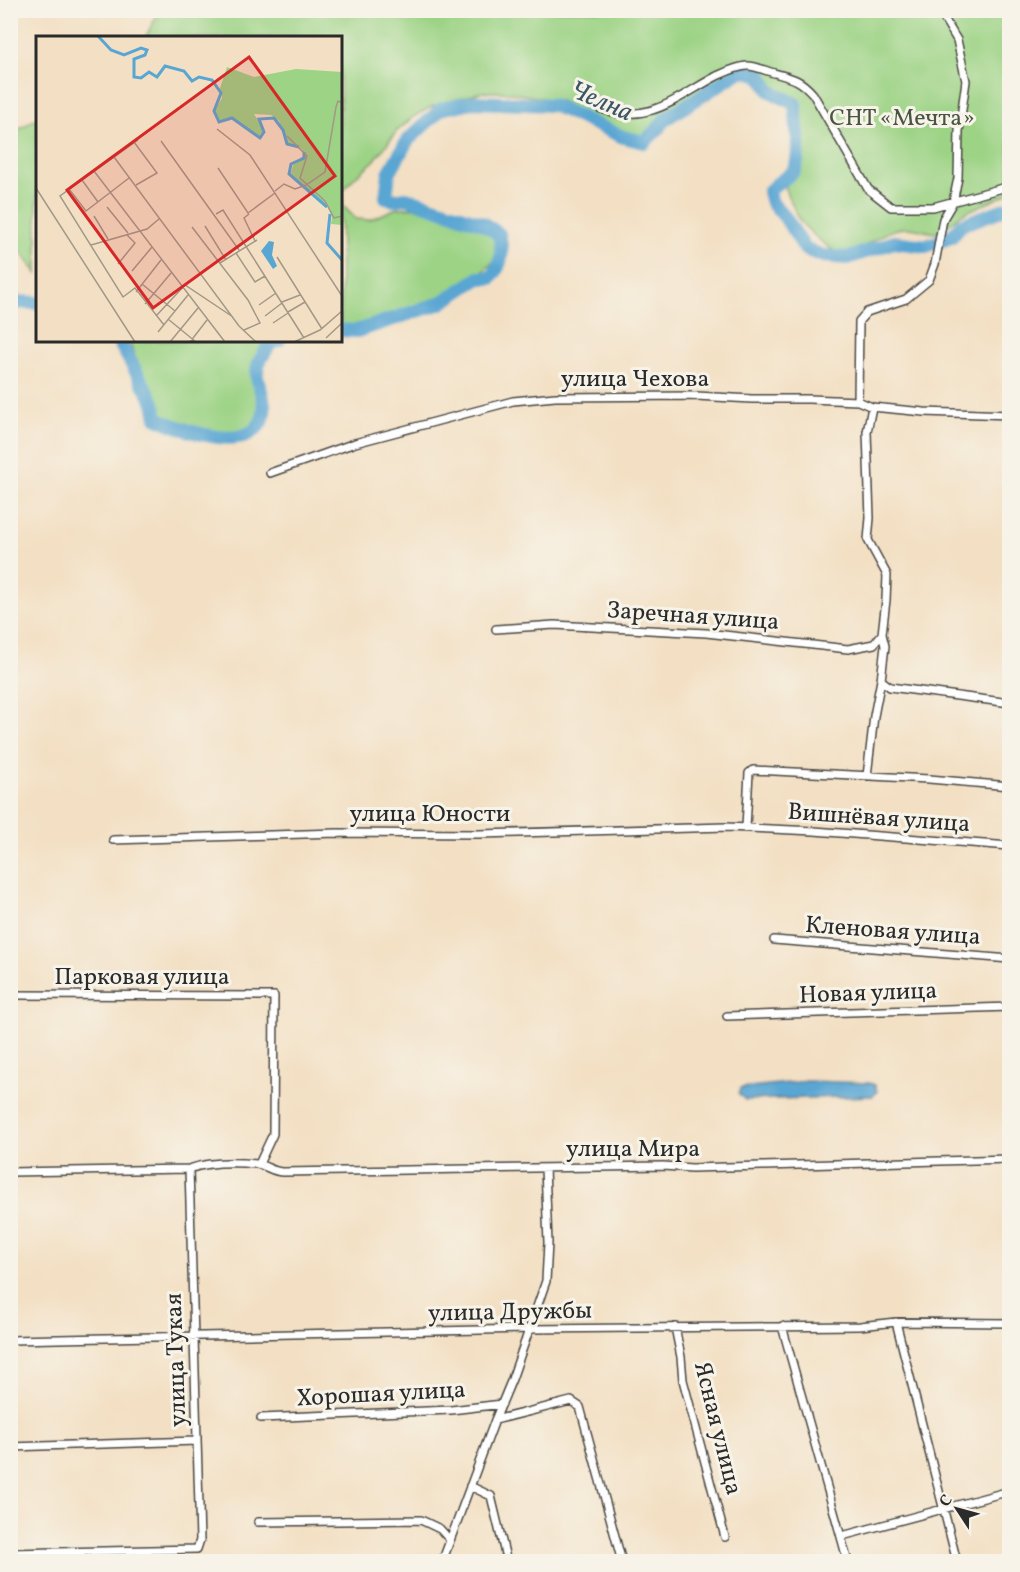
<svg xmlns="http://www.w3.org/2000/svg" width="1020" height="1572" viewBox="0 0 1020 1572" font-family="Vollkorn,serif">
	<rect width="100%" height="100%" fill="#f7f3e8"/>
	<filter id="ink" filterUnits="userSpaceOnUse"><feTurbulence type="fractalNoise" baseFrequency=".0167" numOctaves="2"/><feDisplacementMap in="SourceGraphic" scale="12" xChannelSelector="R" yChannelSelector="G"/><feConvolveMatrix kernelMatrix="1 2 1 2 8 2 1 2 1" color-interpolation-filters="sRGB"/></filter>
	<filter id="wash" filterUnits="userSpaceOnUse"><feTurbulence type="fractalNoise" baseFrequency=".008" numOctaves="4" result="noise"/><feDisplacementMap in="SourceGraphic" scale="24" xChannelSelector="R" yChannelSelector="G"/><feGaussianBlur stdDeviation="1.35" result="paint"/><feColorMatrix in="noise" values="0 0 0 0 0 0 0 0 0 0 0 0 0 0 0 0 0 1.4 0 .05"/><feComposite in="paint" operator="in"/></filter>
	<g filter="url(#wash)">
		<rect width="100%" height="100%" fill="#f3e0c4"/>
		<path fill="#9cd385" stroke="#647f58" stroke-width="1.5" d="M160 10 1009 11V193L964 213 936 233C921 231 906 224 891 231 875 237 856 257 837 252 828 249 801 225 797 216 795 212 794 208 792 204 790 200 787 195 786 191 784 178 792 169 795 157 805 118 781 70 737 75L641 140H632L617 135 561 101 505 92H482L433 106 416 115 397 131 374 161 355 177 344 189 343 206 356 219 369 220 397 208 445 207 456 210 497 229 502 239 501 254C459 301 401 318 341 327L340 38H145Z
			M37 118V274L11 237V134Z
			M129 341H275C269 349 260 363 260 374 260 384 268 395 268 405 268 407 266 412 265 414 256 438 230 436 209 432 193 430 169 428 157 416L159 407 157 399 141 373Z"/>
		<path fill="#5aa6d3" stroke="#42687f" stroke-width="1.5" d="M807 1081 870 1083 875 1085 877 1091 873 1096 745 1100 738 1093 741 1088Z"/>
		<g fill="none" stroke-linecap="round" stroke-linejoin="round">
			<path stroke="#5aa6d3" stroke-width="14" d="M10 302 38 303
				M340 330 357 331 441 303 479 278H491C503 263 503 252 499 234L482 223 406 198 394 200 386 197 389 173 407 141 441 109 472 102 553 105 623 137 644 142 658 129 665 119 742 70 760 75 770 91 795 104C796 120 802 157 794 170 787 179 776 182 769 192L772 203 785 217 805 249 823 256 848 258 894 242 926 246 951 237 961 225 1010 207
				M118 340 154 403 157 418C182 430 255 458 264 413 266 401 259 388 257 377 255 365 265 352 271 343L279 340"/>
		</g>
	</g>
	<g filter="url(#ink)">
		<g fill="none" stroke-linecap="round" stroke-linejoin="round">
			<g stroke="#494642" stroke-width="10">
				<path id="street" d="M599 108C648 126 677 97 717 76 726 72 738 66 748 66 756 66 766 71 774 73 792 78 800 79 813 94L868 189 891 207H933L1010 186
					M858 401 859 321 867 312 906 299 929 280 935 264 943 219 953 202 958 178 959 131 966 81 957 40 939 10
					M270 473 355 443 513 401 555 397 696 396 752 399H809L858 401 872 407 924 412 1010 415
					M496 629 554 625 706 633 848 649 874 644 882 634 886 600 887 575 868 540 870 518 867 432 872 407
					M882 634 885 646 881 680 890 687 1010 703
					M867 776 874 716 881 680
					M746 827 749 773 753 770 929 779 1010 786
					M113 840 337 833 479 834 726 827 814 831 1010 846
					M774 940 1010 959
					M10 995 274 996 273 1134 259 1164
					M727 1016 1010 1007
					M10 1172 189 1169C209 1162 234 1162 256 1164 266 1165 272 1172 283 1172L663 1166 692 1168 1010 1159
					M896 1322 957 1562
					M782 1326 848 1562
					M675 1327 681 1357 683 1380 725 1537
					M10 1340 530 1329 860 1326 896 1322 1010 1323
					M261 1418 451 1410 502 1404
					M495 1420 571 1401 580 1407 622 1562
					M10 1447 197 1441
					M470 1486 491 1496 507 1562
					M258 1522 421 1520 440 1529 450 1540
					M842 1536 1010 1491
					M10 1553 197 1549 200 1540 189 1169
					M442 1562 495 1420 512 1379 546 1281 548 1243 545 1168"/>
			</g>
			<use href="#street" stroke="#fff" stroke-width="7"/>
		</g>
	</g>
	<g text-anchor="middle" stroke-width="6" stroke-linejoin="round" paint-order="stroke">
		<g font-size="24" fill="#475542" stroke="#f7f3e8">
			<text x="902" y="125">СНТ «Мечта»</text>
		</g>
		<g font-size="24" fill="#2b2b2b" stroke="#f7f3e8">
			<text x="635" y="386">улица Чехова</text>
			<text transform="translate(693 615) rotate(4)" y="8">Заречная улица</text>
			<text x="430" y="821">улица Юности</text>
			<text transform="translate(879 817) rotate(4)" y="8">Вишнёвая улица</text>
			<text transform="translate(893 930) rotate(4)" y="8">Кленовая улица</text>
			<text x="142" y="984">Парковая улица</text>
			<text transform="translate(868 992) rotate(-2)" y="8">Новая улица</text>
			<text x="633" y="1156">улица Мира</text>
			<text transform="translate(510 1311) rotate(-1)" y="8">улица Дружбы</text>
			<text transform="translate(175 1360) rotate(-92)" y="8">улица Тукая</text>
			<text transform="translate(381 1393) rotate(-3)" y="8">Хорошая улица</text>
			<text transform="translate(719 1428) rotate(76)" y="8">Ясная улица</text>
		</g>
		<g font-size="26" font-style="italic" fill="#3b5666" stroke="#f7f3e8">
			<text transform="translate(602 100) rotate(23)" y="9">Челна</text>
		</g>
	</g>
	<g transform="translate(36 36)">
		<rect width="306" height="306" fill="#f3e0c4"/>
		<path d="M191 31 218 41 260 33 306 36V189L295 188 296 181 291 169 254 140 257 129 268 119 266 113 251 107 243 85 235 79 218 78 227 92 226 101 215 97 198 82 182 85 178 75 186 62 184 52Z" fill="#9cd385"/>
		<path d="M233 205 238 206 236 219 241 230 237 233 225 215Z" fill="#5aa6d3"/>
		<path fill="none" stroke="#5aa6d3" stroke-width="3" d="M62 0 75 14 88 19 105 12 111 14 109 19 98 23V41L105 42 113 36 121 41 129 30 148 35 156 45 163 41 176 44 185 57 178 75 183 86 196 82 224 102 228 96 223 83 238 82 247 94 251 108 263 111M268 116V122L255 128 253 138 291 171M294 178 291 207 306 224"/>
		<path fill="none" stroke="#a39887" stroke-width="1.5" d="M181 93 214 119 306 260M251 100 271 120 264 142 289 165 298 182 306 180M102 104 24 160 87 261 99 252 128 289M125 105 203 214M98 106 121 137 100 149M78 121 203 290 220 306M182 132 212 177 239 157M58 135 189 306M46 144 62 166M0 152 99 306M33 153 50 175 93 142M239 155 248 148 259 153 270 149 289 136 300 71 302 65 306 67M71 171 92 197M180 178 187 174 268 302M213 178 208 182 219 205M58 180 72 203M169 190 190 224M156 191 212 264 224 287 208 294M55 209 111 193 123 183M200 217 219 246 229 240M241 221 286 293M184 227 221 204M82 228 99 207 91 199M96 235 116 211M106 248 139 275M100 256 125 224M246 266 264 259M109 268 135 237M223 269 240 257M252 276 269 266M120 280 149 249 197 281M229 280 246 267M132 283 160 306M237 287 252 277M122 296 152 259M290 302 306 287M134 306 162 272M154 306 171 284M258 306 284 294 306 275"/>
		<path fill="#d62828" fill-opacity="0.15" stroke="#d62828" stroke-width="3" d="M213 21 299 140 117 272 31 154Z"/>
		<rect width="306" height="306" fill="none" stroke="#2b2b2b" stroke-width="3"/>
	</g>
	<rect width="1020" height="1572" fill="none" stroke="#f7f3e8" stroke-width="36"/>
	<g transform="translate(957 1509) rotate(306)" stroke="#f7f3e8" stroke-width="4.5" paint-order="stroke">
	<path d="M0-4.5L10 22L0 15L-10 22Z" fill="#2b2b2b"/>
	<text y="-9" font-size="16" font-weight="bold" text-anchor="middle" fill="#2b2b2b">С</text>
	</g>
</svg>
